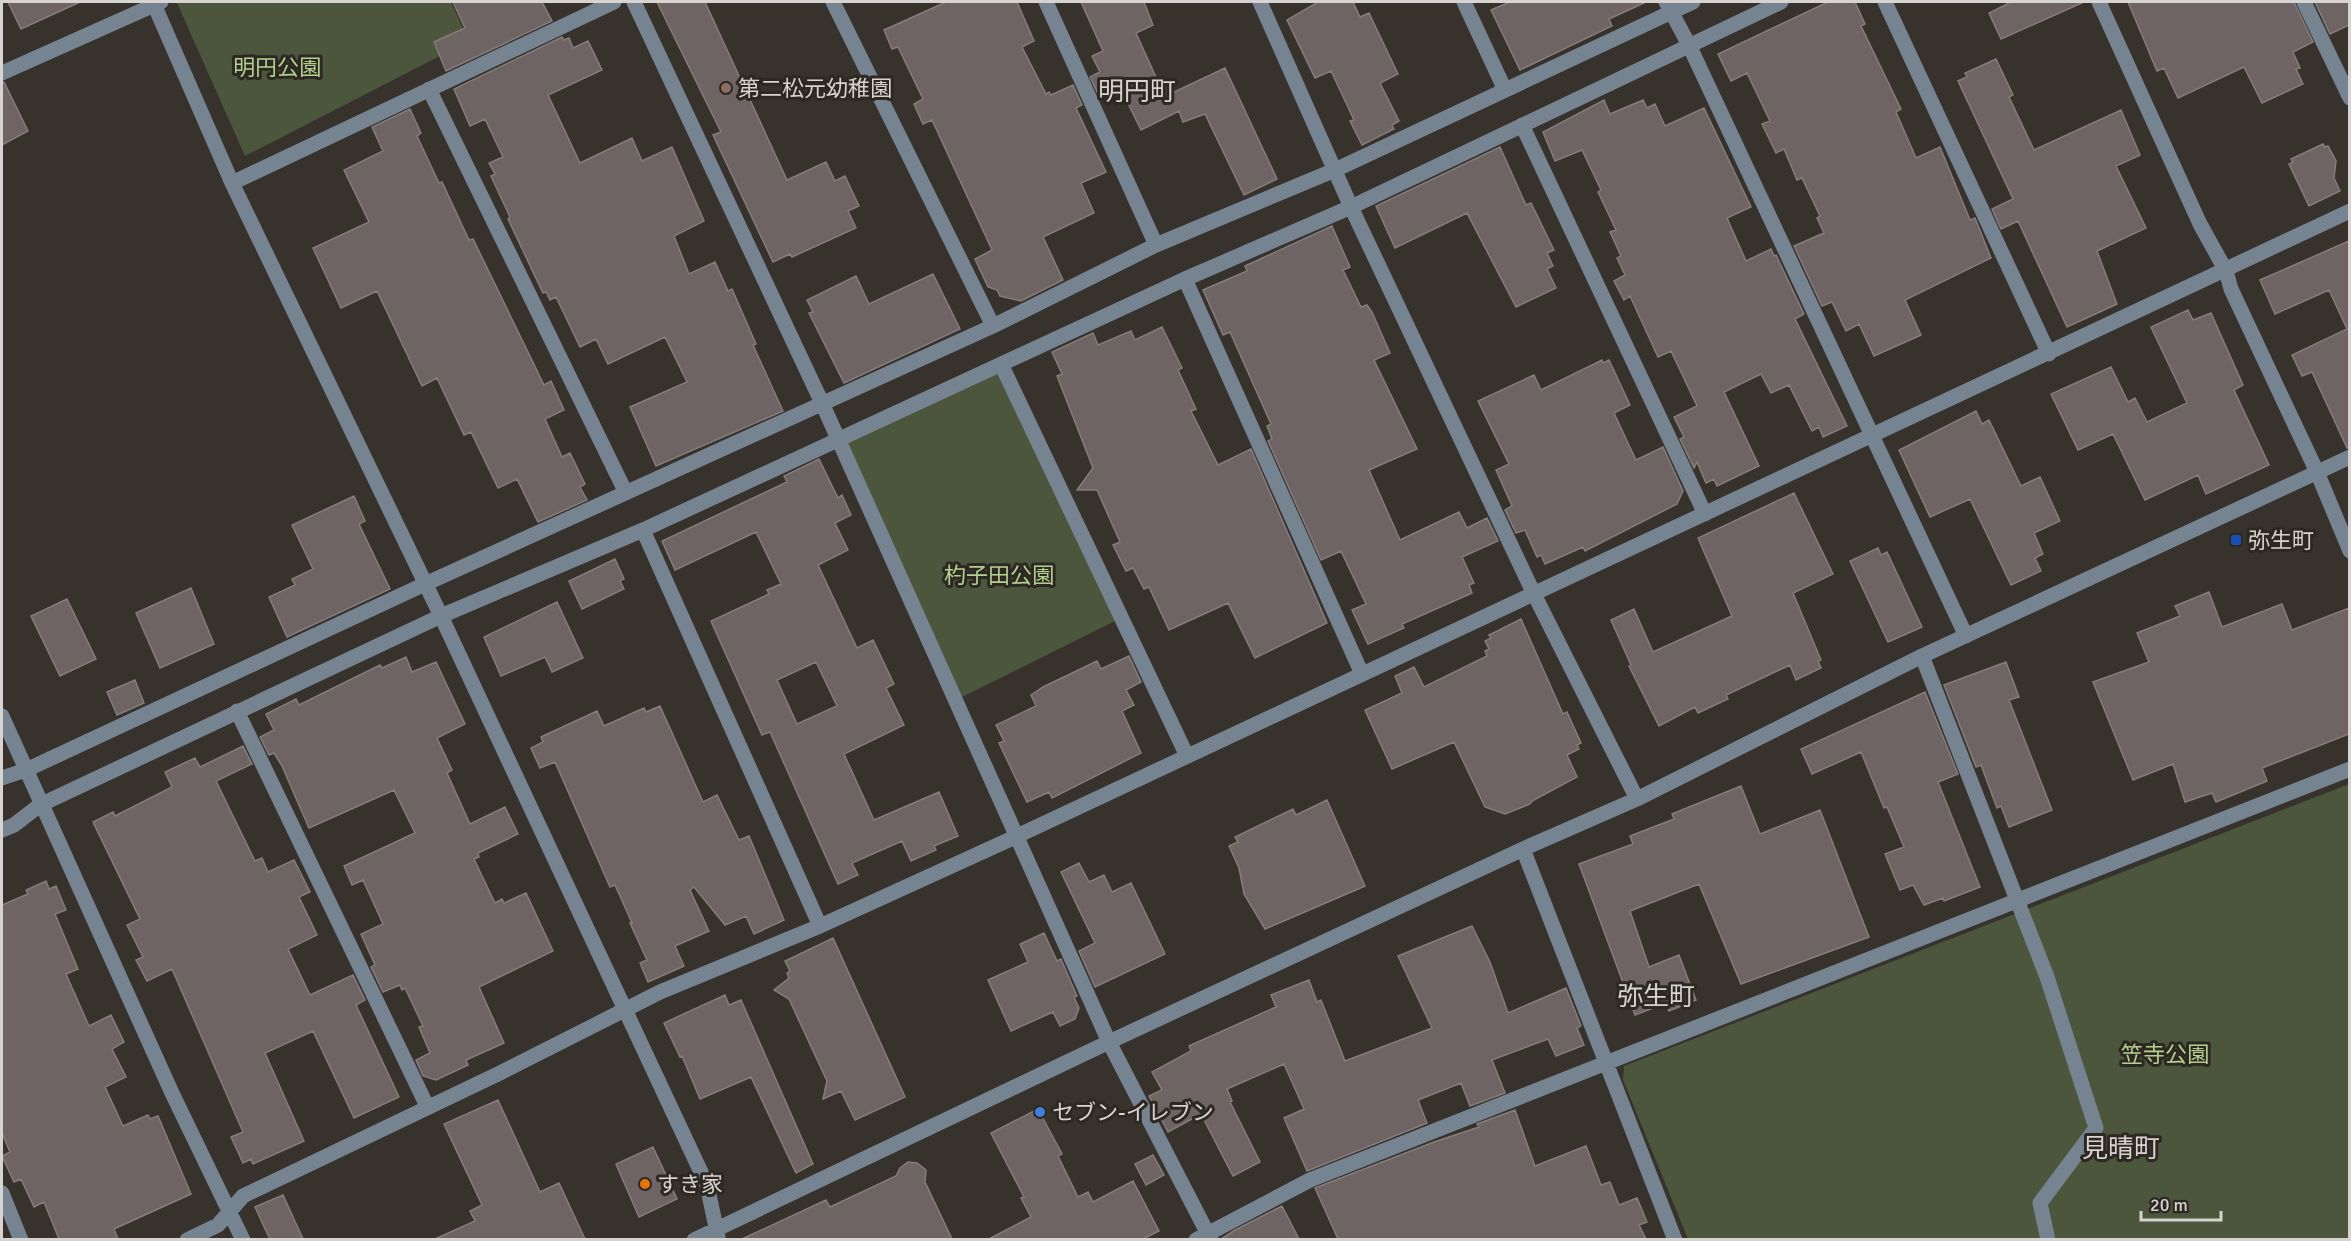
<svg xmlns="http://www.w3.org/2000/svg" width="2351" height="1241" viewBox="0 0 2351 1241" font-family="Signika,'Noto Sans JP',sans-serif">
	<rect width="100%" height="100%" fill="#37322c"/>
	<path fill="#4b563d" d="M181 2H451L469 41 245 156 177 3Z
		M997 366 1117 620 958 699 842 441Z
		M2349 784V1239H1688L1623 1080 1624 1066Z"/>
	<path fill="#6e6463" stroke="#867c7b" stroke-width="1.5" fill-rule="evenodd" d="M8 2H80L21 29Z
		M453 2H542L552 21 446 71 434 42 465 28Z
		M657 2H705L787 180 826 162 835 181 845 176 859 206 848 211 856 228 792 257 790 254 773 262 713 135 721 132Z
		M946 2H1017L1034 41 1022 47 1046 94 1049 92 1051 95 1073 85 1082 105 1076 108 1106 172 1081 183 1094 213 1043 237 1063 280 1021 301 1000 296 997 290 988 287 975 259 992 250 932 120 923 124 914 104 923 99 898 47 892 49 884 30Z
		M1081 2H1144L1153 25 1136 33 1160 86 1167 83 1172 93 1225 68 1277 179 1244 195 1205 114 1183 122 1179 111 1141 130 1120 87 1099 96 1090 77 1100 72 1092 56 1103 51Z
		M1318 2H1353L1360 17 1369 13 1398 74 1380 83 1399 121 1392 125 1394 129 1362 145 1350 121 1354 120 1331 71 1315 78 1287 20Z
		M1510 2H1646L1609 19 1612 26 1520 70 1491 10Z
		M1828 2H1855L1865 24 1861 26 1901 109 1896 112 1916 158 1940 147 1970 220 1975 218 1991 258 1905 300 1921 335 1874 356 1859 324 1846 331 1832 302 1822 306 1794 246 1824 233 1817 218 1820 216 1802 178 1797 180 1784 149 1776 153 1762 124 1770 121 1747 73 1731 81 1718 54Z
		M2011 2H2084L2001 39 1989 13Z
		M2128 2H2294L2313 42 2293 52 2300 68 2296 69 2303 84 2262 103 2244 67 2178 98 2164 68 2157 71Z
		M2315 2H2349V25L2330 34Z
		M562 37 564 40 569 38 573 48 588 41 602 70 548 95 580 163 632 138 642 161 672 147 704 221 674 236 689 274 715 262 728 291 732 289 756 344 753 345 783 411 656 466 630 407 687 382 665 337 608 364 596 339 580 347 556 297 550 300 546 292 543 293 508 219 510 217 491 176 495 174 489 163 503 157 485 119 470 126 454 89Z
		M1996 59 2013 95 2009 97 2034 150 2121 110 2140 155 2116 166 2146 228 2097 251 2117 304 2067 327 2018 221 2001 229 1992 209 2013 199 1958 81 1967 77 1965 73Z
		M4 82 28 131 2 145V83Z
		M1604 100 1610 114 1643 100 1647 108 1655 104 1665 126 1704 108 1751 207 1727 218 1746 261 1771 249 1774 256 1776 255 1804 314 1795 319 1847 426 1823 437 1819 427 1812 431 1789 385 1771 393 1761 374 1724 392 1759 466 1717 486 1714 479 1706 483 1697 462 1694 468 1680 439 1684 437 1674 417 1697 406 1671 351 1658 357 1630 296 1624 300 1614 281 1625 275 1617 258 1621 256 1610 232 1616 230 1598 192 1601 190 1582 150 1555 161 1543 132Z
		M410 109 421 133 417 136 439 183 442 182 469 240 473 239 544 385 551 381 564 410 545 419 562 457 570 453 585 484 580 487 587 500 538 522 517 479 498 488 471 432 464 435 437 378 422 386 377 291 341 308 313 248 369 222 344 170 383 151 372 127Z
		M2323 144 2325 147 2328 146 2336 161 2334 178 2340 191 2309 206 2289 164 2293 162 2291 159Z
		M1500 147 1526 205 1531 203 1554 250 1547 253 1553 266 1547 269 1556 288 1516 307 1467 213 1395 248 1376 206Z
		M1332 226 1350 267 1343 270 1361 307 1367 305 1372 312 1390 353 1374 360 1417 449 1369 470 1400 540 1459 512 1467 528 1487 518 1498 541 1462 557 1474 583 1469 585 1472 593 1402 624 1404 628 1368 644 1352 610 1366 604 1341 551 1321 560 1268 441 1272 439 1267 426 1271 424 1230 332 1223 335 1203 290 1247 271 1245 266Z
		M2349 241V447L2347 448 2312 372 2302 376 2292 355 2347 329 2329 290 2275 314 2260 280Z
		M933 274 960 329 844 383 809 313 813 312 807 300 856 276 869 304Z
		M2188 310 2193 320 2211 313 2243 385 2234 390 2269 465 2206 494 2198 475 2145 500 2113 434 2078 450 2051 394 2111 367 2128 402 2135 398 2147 422 2187 403 2151 327Z
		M1162 327 1182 368 1178 370 1196 409 1191 411 1218 465 1251 449 1327 623 1255 658 1228 603 1169 630 1149 587 1144 589 1133 568 1126 571 1113 545 1120 542 1097 490H1077L1093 468 1057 376 1062 374 1052 352 1093 333 1098 345 1131 331 1135 340Z
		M1602 360 1603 363 1609 360 1630 405 1614 413 1636 460 1663 447 1683 491 1677 504 1585 551 1583 547 1545 564 1541 555 1537 557 1525 530 1516 533 1505 510 1512 506 1496 470 1509 464 1478 401 1534 375 1541 390Z
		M1976 411 1982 424 1989 420 2021 486 2040 477 2060 521 2034 533 2043 554 2035 558 2041 571 2011 585 1970 499 1930 517 1899 450Z
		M819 459 838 498 842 495 851 515 835 523 848 550 818 565 857 648 873 640 894 684 886 688 904 725 844 754 874 820 939 792 958 836 934 846 936 850 911 861 902 841 852 863 858 875 838 884 770 732 762 735 711 621 769 594 767 590 781 584 756 532 675 570 662 541 787 482 784 476ZM816 662 837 706 797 724 777 680Z
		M1794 493 1833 574 1793 593 1821 660 1818 661 1821 668 1796 680 1790 665 1726 695 1728 699 1698 713 1695 707 1659 726 1629 666 1631 665 1611 620 1634 609 1653 652 1732 616 1698 538Z
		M354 496 365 521 359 524 390 589 287 637 269 597 295 585 292 579 313 569 292 525Z
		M1878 548 1881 555 1887 552 1922 627 1888 642 1850 561Z
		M615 559 624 579 620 581 624 589 582 609 569 581Z
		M191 588 214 644 160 668 136 613Z
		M2209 592 2222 627 2282 604 2292 630 2349 608V734L2262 768 2267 781 2216 802 2212 793 2185 802 2173 764 2133 780 2093 682 2149 662 2137 633 2180 616 2175 606Z
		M67 599 96 659 60 676 31 616Z
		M557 602 583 658 552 672 545 657 501 676 484 637Z
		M1521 619 1563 714 1567 712 1581 743 1577 745 1579 749 1567 755 1577 777 1532 801 1530 804 1505 814 1485 807 1454 742 1392 769 1365 710 1402 693 1395 676 1414 667 1424 687 1487 656 1485 651 1489 649 1485 641 1491 638 1489 635Z
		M1129 656 1141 682 1126 690 1134 705 1122 711 1141 753 1052 798 1049 792 1027 802 999 743 1004 741 996 725 1036 706 1031 695 1043 687 1097 661 1101 669Z
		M406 657 412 672 436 662 465 724 437 738 452 770 447 773 470 824 505 807 518 834 478 853 479 857 474 859 495 903 502 899 504 903 526 893 553 951 479 987 504 1043 466 1060 468 1065 436 1080 423 1076 416 1060 430 1053 419 1027 423 1026 405 988 402 990 400 985 383 992 371 967 375 965 361 934 383 924 363 880 352 885 344 866 415 833 394 790 309 828 282 766 274 753 269 755 260 737 274 730 266 714 296 699 299 705 380 665 382 668Z
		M2006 662 2019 697 2009 700 2052 810 2009 827 2001 806 1997 808 1981 765 1976 767 1944 685Z
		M135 680 144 703 117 715 107 692Z
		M1925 692 1958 774 1938 782 1980 887 1944 901 1943 898 1924 905 1913 885 1900 890 1885 854 1904 847 1887 807 1884 808 1861 752 1812 774 1801 749Z
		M660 706 703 802 717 795 739 840 749 836 784 920 754 934 746 916 725 925 694 887 690 890 709 931 675 946 684 966 648 982 640 963 647 960 630 923H632L615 885 610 887 555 762 540 768 531 748 543 742 541 737 597 711 604 726 644 708 646 712Z
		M243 746 252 764 216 781 255 861 262 858 268 872 294 860 310 892 299 897 317 935 288 949 310 995 353 975 365 1000 356 1005 399 1097 354 1118 313 1031 265 1053 304 1141 253 1164 251 1159 243 1163 231 1137 243 1132 172 969 147 981 136 960 143 957 127 925 140 919 93 822 113 812 115 816 172 787 165 772 195 758 200 767Z
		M1741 786 1760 834 1820 810 1869 937 1741 984 1699 884 1630 911 1649 967 1679 955 1696 1000 1669 1011 1666 1003 1635 1015 1579 864 1633 844 1630 836 1674 819 1672 814Z
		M1327 800 1365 886 1265 929 1244 894 1239 868 1229 846 1238 842 1235 837 1293 809 1296 815Z
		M1079 863 1089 882 1104 875 1112 892 1131 883 1165 954 1095 987 1079 951 1095 943 1061 872Z
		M46 881 49 889 56 886 66 910 55 914 78 969 66 974 89 1026 111 1015 124 1042 112 1049 126 1077 105 1087 123 1126 148 1115 150 1119 158 1116 191 1194 114 1229 118 1239H59L44 1202 34 1207 21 1179 14 1182 2 1156 10 1152 2 1133V905L28 894 26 890Z
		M1472 926 1490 962 1508 1013 1566 988 1581 1026 1577 1028 1584 1045 1556 1056 1548 1039 1492 1060 1505 1093 1470 1106 1461 1083 1418 1100 1427 1123 1307 1171 1284 1118 1304 1109 1284 1064 1227 1089 1232 1101 1230 1102 1260 1162 1233 1176 1201 1114 1168 1132 1149 1096 1162 1090 1152 1072 1191 1051 1189 1046 1276 1007 1271 995 1309 980 1317 1002 1321 1000 1345 1061 1432 1028 1398 956Z
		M1044 933 1057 961 1061 959 1077 996 1074 997 1079 1008 1075 1019 1060 1026 1053 1012 1011 1031 988 980 1028 962 1020 944Z
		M833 938 905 1097 855 1120 841 1091 823 1099 827 1081 789 999 774 990 789 978 787 973 790 971 785 961Z
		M725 995 729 1005 741 1000 813 1164 796 1173 751 1077 700 1099 682 1056 680 1057 664 1023Z
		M498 1100 540 1192 559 1183 585 1239H435L475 1221 470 1211 482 1205 444 1124Z
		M1038 1109 1062 1154 1058 1156 1078 1197 1088 1192 1093 1202 1133 1181 1159 1231 1143 1239H989L1031 1217 1021 1198 1024 1197 991 1133Z
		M1515 1110 1535 1166 1586 1146 1601 1185 1610 1182 1619 1205 1637 1198 1647 1222 1639 1225 1646 1239H1338L1315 1188 1434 1142 1479 1127 1477 1124Z
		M653 1147 677 1199 639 1217 616 1164Z
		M1153 1155 1164 1175 1146 1185 1135 1164Z
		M908 1162 917 1163 926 1170 925 1182 952 1239H742L826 1200 830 1207 896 1176 900 1168Z
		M283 1195 303 1239H270L266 1231 255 1207Z
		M1282 1206 1299 1239H1221L1235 1230Z"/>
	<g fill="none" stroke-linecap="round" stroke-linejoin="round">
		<path stroke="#768492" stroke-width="15" d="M153 2 232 183 441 616 707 1185 718 1237
			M634 2 822 403 1109 1042 1211 1240
			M833 2 993 326
			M1046 2 1156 245
			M1260 2 1351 207 1534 594 1637 799
			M1464 2 1505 90
			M1666 2 1689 45 1966 636
			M1885 2 2049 354
			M2099 2 2200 224 2226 271 2231 289 2317 472 2350 551
			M2304 2 2350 98
			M2 73 161 2
			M429 89 626 493
			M1522 125 1705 514
			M232 183 614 2
			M1185 279 1362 674
			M1001 364 1187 756
			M643 530 820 926
			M1922 656 2047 977 2096 1128 2040 1203 2048 1240
			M237 711 427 1106
			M2 716 172 1093 243 1240
			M2 778 26 770 425 584 993 326 1156 245 1335 170 1693 2
			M2 830 14 825 40 805 441 616 643 530 1185 279 1351 207 1781 2
			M1523 849 1675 1240
			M2 1193 21 1240
			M187 1240 218 1225 243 1196 500 1073 660 992 820 926 1015 837 2350 211
			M694 1240 1109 1042 1523 849 1637 799 1922 656 2350 457
			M1196 1240 1310 1180 2350 769"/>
	</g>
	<circle fill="#8d6e63" stroke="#2d2822" stroke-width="2" cx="726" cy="88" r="6"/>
	<rect fill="#1a4fb4" stroke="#2d2822" stroke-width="2" x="2230" y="534" width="12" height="12" rx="3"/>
	<circle fill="#3f7fe0" stroke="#2d2822" stroke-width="2" cx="1040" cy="1112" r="6"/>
	<circle fill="#e8710a" stroke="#2d2822" stroke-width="2" cx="645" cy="1184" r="6"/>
	<g text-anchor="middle" stroke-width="6" stroke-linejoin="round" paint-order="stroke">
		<g font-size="22" fill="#b4d090" stroke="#2d2822">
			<text x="277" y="75">明円公園</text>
			<text x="999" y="583">杓子田公園</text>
			<text x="2165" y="1062">笠寺公園</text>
		</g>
		<g font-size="22" fill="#d6d3d0" stroke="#2d2822" text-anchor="start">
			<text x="738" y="96">第二松元幼稚園</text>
			<text x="2248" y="548">弥生町</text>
			<text x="1052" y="1120">セブン-イレブン</text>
			<text x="657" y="1192">すき家</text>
		</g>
		<g font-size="26" fill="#d6d3d0" stroke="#2d2822">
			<text x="1137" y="100">明円町</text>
			<text x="1656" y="1005">弥生町</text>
			<text x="2121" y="1157">見晴町</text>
		</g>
	</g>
	<rect width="2351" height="1241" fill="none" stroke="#d6d3d0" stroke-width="6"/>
	<path d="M2141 1211v9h80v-9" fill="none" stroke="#d6d3d0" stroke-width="3"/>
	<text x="2150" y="1211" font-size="18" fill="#d6d3d0" stroke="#2d2822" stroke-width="4.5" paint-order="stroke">20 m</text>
</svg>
